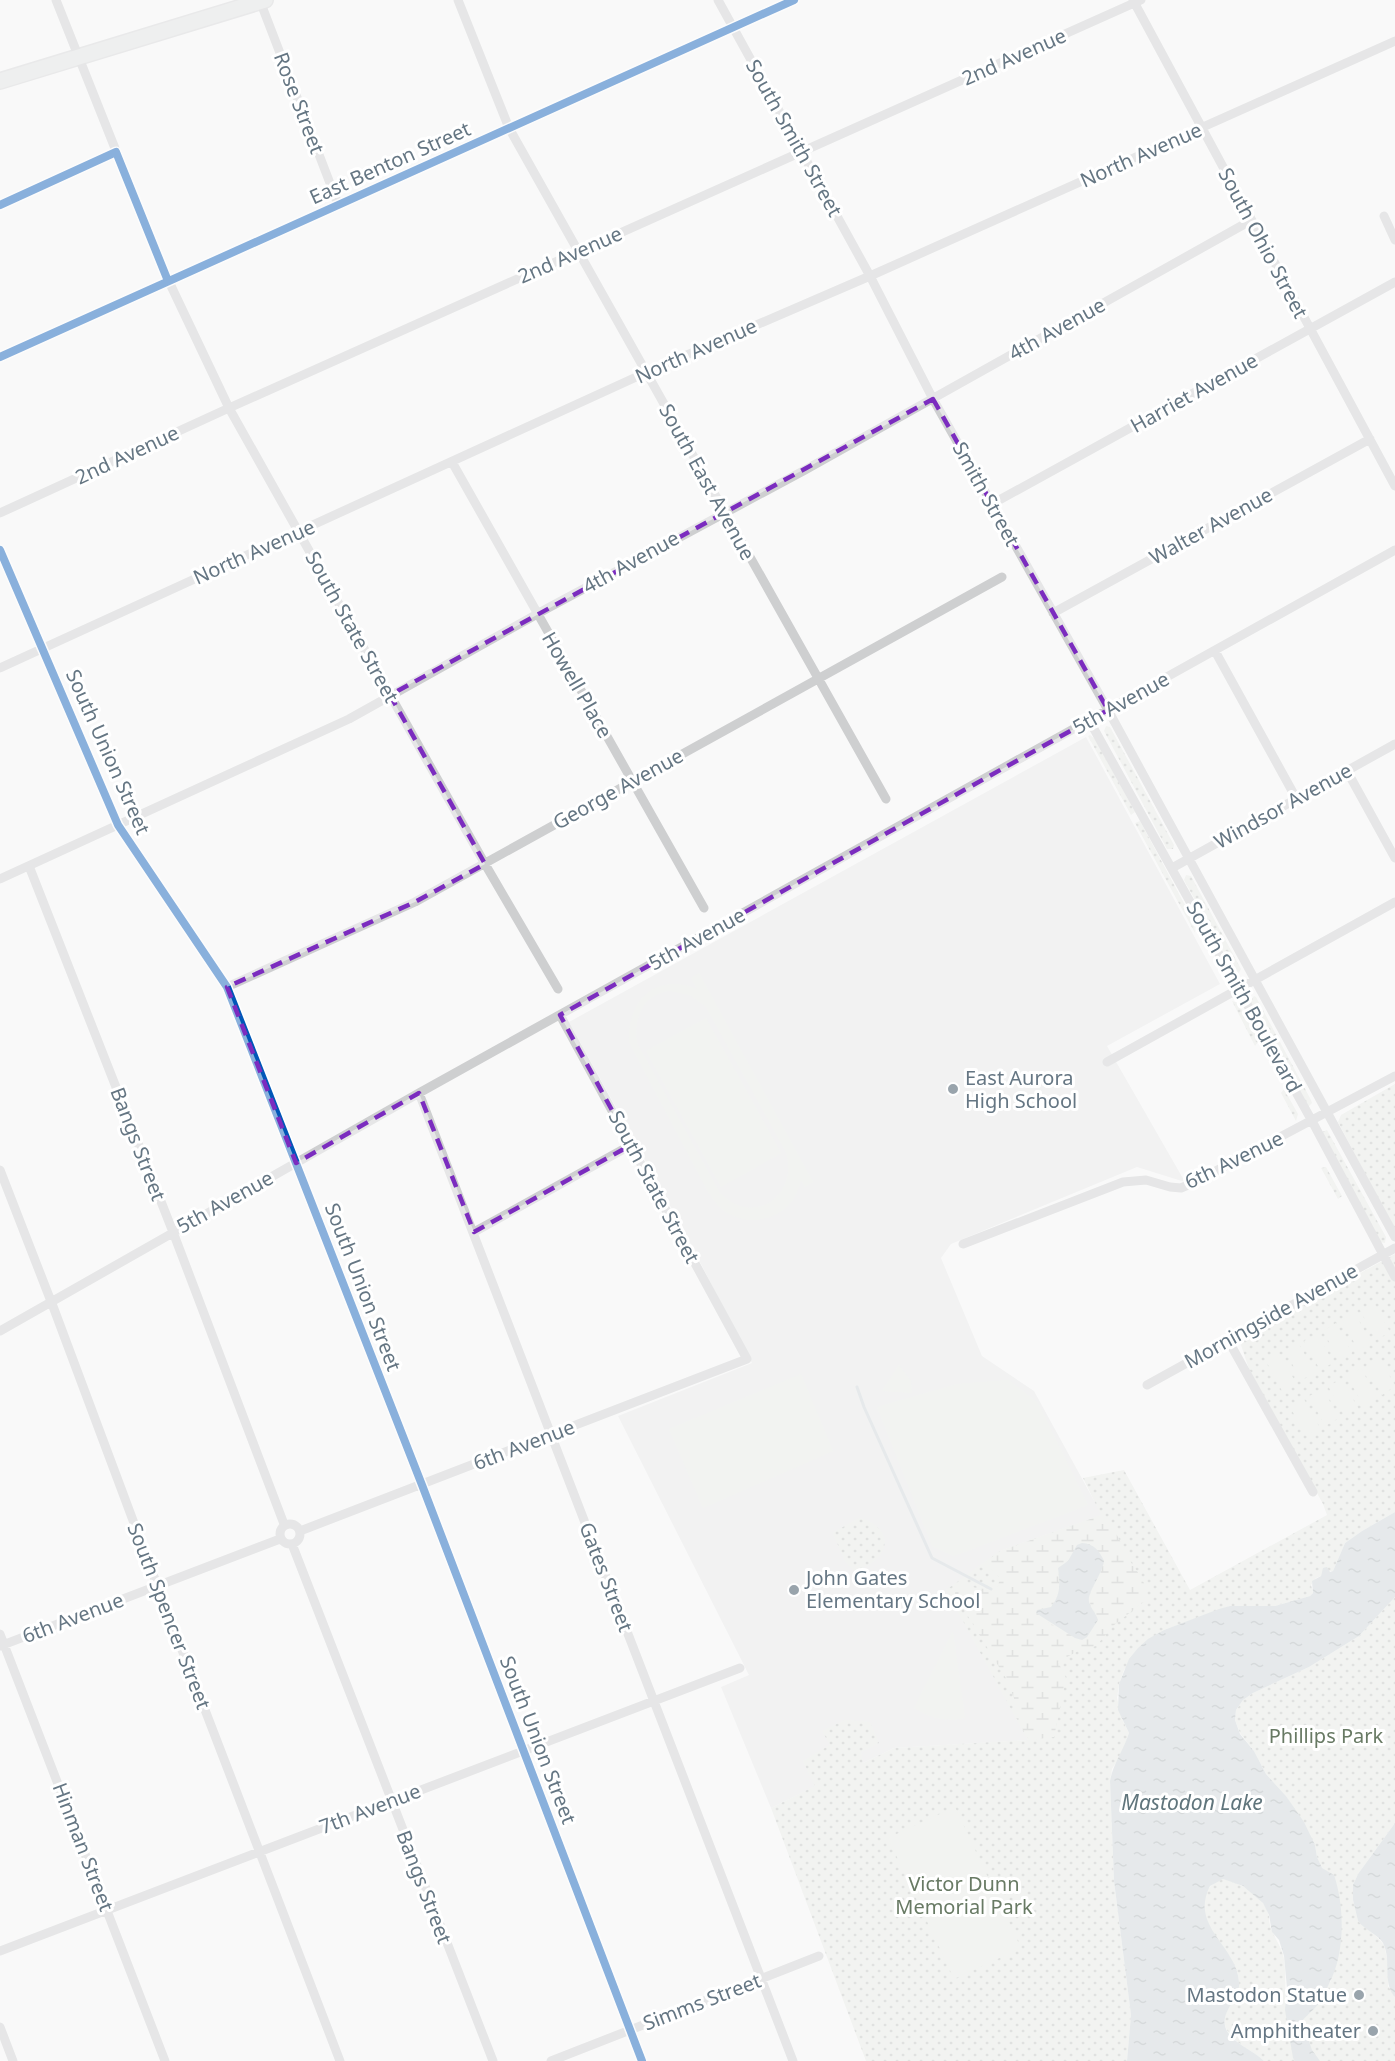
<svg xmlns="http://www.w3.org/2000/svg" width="1395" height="2061" viewBox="0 0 1395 2061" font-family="'Noto Sans',sans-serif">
	<defs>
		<pattern id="grass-dots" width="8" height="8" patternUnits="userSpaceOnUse" patternTransform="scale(1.5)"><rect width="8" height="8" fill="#e8ebe6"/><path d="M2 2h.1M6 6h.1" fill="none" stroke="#c0c3c0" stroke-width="1.8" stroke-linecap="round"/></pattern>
		<pattern id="wetland-marsh" width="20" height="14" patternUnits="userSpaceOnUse" patternTransform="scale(1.5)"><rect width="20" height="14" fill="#e8ebe6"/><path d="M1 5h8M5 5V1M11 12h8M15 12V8" fill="none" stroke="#c0c3c0"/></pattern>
		<pattern id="water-ripples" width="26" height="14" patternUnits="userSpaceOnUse" patternTransform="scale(1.5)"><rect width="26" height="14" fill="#ced6d9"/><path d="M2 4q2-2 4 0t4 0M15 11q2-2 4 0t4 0" fill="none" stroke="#abb2b5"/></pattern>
	</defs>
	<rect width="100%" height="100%" fill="#f9f9f9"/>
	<path fill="#e8e9e9" d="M1086 737 1220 984 1107 1046 1185 1182 1137 1167 951 1244 941 1258 982 1356 1034 1391 1102 1515 1000 1551 1029 1740 894 1748 771 1808 721 1687 749 1675 618 1416 752 1363 684 1231 569 1022Z"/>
	<path fill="url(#grass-dots)" d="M1106 726 1110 727 1174 845 1173 849H1167L1104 731Z
		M1090 735 1095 739 1135 812 1131 815 1088 736Z
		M1140 821 1194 922 1195 933 1135 823Z
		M1186 875 1191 876 1241 969 1238 974H1236L1184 880Z
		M1254 996 1256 997 1311 1100 1312 1103 1309 1106H1307L1250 1001Z
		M1232 1001 1238 1003 1259 1041 1255 1046Z
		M1395 1084V1230L1338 1122 1341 1115Z
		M1284 1089 1298 1114 1296 1121 1281 1093Z
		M1327 1130 1386 1237 1385 1243 1380 1242 1322 1132Z
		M1326 1167 1342 1196 1338 1199 1321 1168Z
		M1395 1254V1512L1362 1531 1345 1543 1333 1571 1322 1572 1321 1576 1316 1578 1311 1585 1313 1593 1310 1596 1275 1606H1230L1164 1630 1124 1670 1119 1684 1117 1698 1122 1719 1129 1733 1122 1753 1112 1769 1110 1781 1114 1881 1131 2015 1127 2061H866L771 1808 815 1786 803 1761 830 1745 822 1731 845 1720 870 1722 879 1743 861 1752 863 1763 894 1748 1028 1740 946 1590 1000 1551 1101 1515 1083 1478 1124 1470 1190 1590 1327 1515 1323 1504 1249 1369 1241 1345 1244 1339 1255 1331Z
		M859 1518C872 1520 888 1532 884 1547 881 1559 865 1568 855 1571L845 1561 833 1534 834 1532Z
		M1395 1597V1823L1358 1874 1353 1885V1900L1358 1921 1377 1937 1384 1945 1388 1963V1986L1395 1997V2061H1264C1253 2050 1232 2043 1226 2028 1219 2011 1241 1998 1239 1981 1237 1957 1216 1945 1208 1925 1201 1906 1202 1885 1223 1879 1242 1884 1264 1895 1269 1916 1269 1919 1269 1922 1270 1925 1273 1937 1282 1946 1284 1959 1287 1981 1283 2004 1289 2025L1302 2021 1331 1981 1334 1875 1322 1869 1317 1857 1315 1845 1286 1796 1266 1774 1254 1751 1240 1733 1235 1720 1236 1710 1243 1700 1253 1693 1309 1667 1359 1636Z"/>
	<path fill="url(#wetland-marsh)" fill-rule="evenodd" d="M1102 1515C1116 1528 1120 1543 1129 1559 1136 1572 1151 1585 1145 1601L1114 1625 1096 1646 1078 1651 1058 1662 1066 1678 1054 1737 1029 1740 1014 1714V1698L1007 1680 958 1600 955 1594 956 1589 964 1584C975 1588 987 1592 998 1586L1000 1578 984 1563 1000 1551ZM1082 1543 1089 1544 1096 1548 1101 1575C1091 1589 1084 1599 1096 1614L1064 1631 1049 1623 1040 1609 1051 1607C1061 1595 1060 1583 1058 1568L1068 1561Z"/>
	<path fill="#e8ebe6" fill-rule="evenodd" d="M699 973 813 1182 805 1187 801 1180C799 1186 797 1193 794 1198 779 1222 744 1227 722 1209 716 1204 712 1197 707 1190L629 1042C627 1001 656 972 697 989L691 978ZM670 991 690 995 706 1007 786 1152C799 1197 753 1227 720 1193L637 1043C633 1019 643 993 670 991Z
		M706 1018 781 1153 721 1187 646 1051Z
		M1374 1303 1390 1332 1376 1340 1360 1310Z
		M1355 1313 1371 1343 1358 1350 1342 1320Z
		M1336 1323 1352 1353 1339 1360 1323 1331Z
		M1318 1333 1333 1363 1320 1370 1304 1341Z
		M1299 1344 1315 1373 1301 1380 1285 1351Z
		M1280 1354 1296 1383 1282 1391 1266 1361Z
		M1380 1358 1395 1386 1382 1395 1366 1366Z
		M899 1365 911 1381 912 1393 882 1391Z
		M1361 1368 1377 1398 1363 1405 1347 1376Z
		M801 1374 833 1451 703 1508 669 1429Z
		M1342 1379 1358 1408 1344 1415 1328 1386Z
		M1009 1380 1038 1403 1088 1505 954 1556 932 1546 877 1407 957 1384Z
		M1323 1389 1339 1418 1325 1426 1309 1396Z
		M1304 1399 1320 1428 1306 1436 1290 1407Z
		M953 1631 965 1718C945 1722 931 1718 914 1708Z
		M955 1807 1021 1948 954 1979 888 1838Z"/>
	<path fill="url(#water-ripples)" d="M1395 1512V1597L1359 1636 1309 1667 1253 1693 1243 1700 1236 1710 1235 1720 1240 1734 1254 1751 1266 1774 1286 1796 1304 1822 1315 1845 1317 1857 1322 1868 1334 1875C1345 1907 1345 1954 1329 1984 1326 1989 1327 1993 1324 1997 1318 2006 1309 2013 1302 2021L1312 2050 1320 2061H1295L1293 2058 1285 2010 1287 1988 1284 1956 1279 1940 1272 1932 1269 1915 1263 1903 1243 1886 1223 1879 1210 1886C1189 1927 1237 1946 1239 1982 1241 1999 1219 2011 1226 2029 1232 2043 1253 2050 1264 2061H1127L1131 2015 1114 1881 1110 1781C1113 1764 1124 1749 1129 1733L1118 1710 1119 1684 1129 1659 1138 1648 1148 1639 1164 1630 1219 1609 1230 1606H1275L1310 1596 1313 1593 1312 1581 1321 1576 1323 1568 1327 1567 1330 1572 1333 1571 1345 1543 1362 1531Z
		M1082 1543C1094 1544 1099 1550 1104 1561 1102 1575 1087 1592 1089 1602 1091 1609 1096 1613 1098 1620L1087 1637 1082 1640 1075 1638 1036 1613 1037 1610 1051 1607C1061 1595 1060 1583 1058 1568L1068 1561 1077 1545Z
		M1395 1823V1997C1382 1983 1392 1961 1383 1943 1377 1934 1365 1930 1358 1921L1353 1900V1885L1358 1874Z"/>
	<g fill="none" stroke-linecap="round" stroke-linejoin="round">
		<path stroke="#ced6d9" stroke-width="3" d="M857 1387 864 1407 932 1558 991 1589"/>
		<g stroke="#d5d6d7" stroke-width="18">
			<path id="primary" d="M0 81 265 0"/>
		</g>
		<path stroke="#cecfd0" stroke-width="9" d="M56 0 163 269 229 408 485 864 558 989
			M458 0 509 128 886 799
			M718 0 870 276 933 399 1108 710 1395 1237
			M1133 0 1395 486
			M260 1 338 204
			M0 205 116 152
			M1384 216 1395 240
			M0 357 794 0
			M452 462 704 908
			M992 504 1395 282
			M0 513 229 408 1141 0
			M0 550 118 825 227 987 422 1485 642 2061
			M1053 613 1370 439
			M1215 651 1296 798
			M0 668 645 373 870 276 1395 41
			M1089 720 1312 1121 1395 1277
			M1347 771 1395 858
			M29 866 173 1232 284 1524
			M1172 868 1395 744
			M0 879 349 719 548 608 805 470 1250 221
			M227 987 415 902 1002 577
			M1107 1062 1395 902
			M419 1093 793 2061
			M0 1170 54 1309 162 1598 340 2061
			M474 1232 631 1145
			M963 1244 1123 1182 1146 1180 1170 1187 1181 1188 1195 1182 1395 1076
			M0 1331 419 1093 1395 550
			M1228 1340 1313 1492
			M1147 1385 1395 1248
			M280 1534a10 10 0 1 1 20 0a10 10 0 1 1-20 0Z
			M300 1531 747 1359 560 1015
			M292 1544 493 2061
			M0 1634 165 2061
			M0 1646 280 1539
			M0 1951 740 1668
			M0 2027 13 2061
			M551 2061 819 1956"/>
		<use href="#primary" stroke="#e1e2e2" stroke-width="15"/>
		<g stroke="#fff" stroke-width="11">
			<path id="cycleway" d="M0 205 116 152 168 281
				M0 357 794 0
				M0 550 118 825 227 987 422 1485 642 2061"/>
		</g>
		<use href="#cycleway" stroke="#0057b8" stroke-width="8"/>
	</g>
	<path d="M0 0H1395V2061H0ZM933 399 1108 710 560 1015 631 1145 622 1150 474 1232 419 1093 296 1163 227 987 415 902 485 864 390 695Z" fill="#f9f9f9" fill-opacity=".55" fill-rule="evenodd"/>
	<path fill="none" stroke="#7b2cbf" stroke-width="4.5" stroke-dasharray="12 8" stroke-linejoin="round" d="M933 399 1108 710 560 1015 631 1145 622 1150 474 1232 419 1093 296 1163 227 987 415 902 485 864 390 695Z"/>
	<g fill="#99a4ac" stroke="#fff" stroke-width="2">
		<circle cx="953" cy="1089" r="6"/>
		<circle cx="794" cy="1590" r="6"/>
		<circle cx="1359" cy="1995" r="6"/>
		<circle cx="1373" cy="2031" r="6"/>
	</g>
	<g text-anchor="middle" stroke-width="6" stroke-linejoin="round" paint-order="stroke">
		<g font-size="20" fill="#657683" stroke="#fff">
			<text transform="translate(1014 57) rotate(-24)" y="7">2nd Avenue</text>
			<text transform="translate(299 103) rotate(69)" y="7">Rose Street</text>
			<text transform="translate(794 138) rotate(61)" y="7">South Smith Street</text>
			<text transform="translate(1141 155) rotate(-24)" y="7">North Avenue</text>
			<text transform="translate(390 163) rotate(-24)" y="7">East Benton Street</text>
			<text transform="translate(1263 243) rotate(62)" y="7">South Ohio Street</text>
			<text transform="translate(570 255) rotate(-24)" y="7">2nd Avenue</text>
			<text transform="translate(1057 329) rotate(-29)" y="7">4th Avenue</text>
			<text transform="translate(696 351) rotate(-24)" y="7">North Avenue</text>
			<text transform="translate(1194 393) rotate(-29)" y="7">Harriet Avenue</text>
			<text transform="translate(127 455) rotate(-25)" y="7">2nd Avenue</text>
			<text transform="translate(707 482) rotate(61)" y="7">South East Avenue</text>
			<text transform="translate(986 494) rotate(61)" y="7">Smith Street</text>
			<text transform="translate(1211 526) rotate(-29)" y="7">Walter Avenue</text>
			<text transform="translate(254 552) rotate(-24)" y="7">North Avenue</text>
			<text transform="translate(631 562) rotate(-29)" y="7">4th Avenue</text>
			<text transform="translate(352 627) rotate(61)" y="7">South State Street</text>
			<text transform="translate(577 685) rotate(60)" y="7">Howell Place</text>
			<text transform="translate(1121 703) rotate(-29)" y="7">5th Avenue</text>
			<text transform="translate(108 752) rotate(66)" y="7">South Union Street</text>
			<text transform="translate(618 789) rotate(-29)" y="7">George Avenue</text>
			<text transform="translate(1283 806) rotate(-29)" y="7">Windsor Avenue</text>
			<text transform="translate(697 939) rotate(-29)" y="7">5th Avenue</text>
			<text transform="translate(1244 997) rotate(61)" y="7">South Smith Boulevard</text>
			<text transform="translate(138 1144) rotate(69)" y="7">Bangs Street</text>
			<text transform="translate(1234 1160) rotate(-26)" y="7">6th Avenue</text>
			<text transform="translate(654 1187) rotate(62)" y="7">South State Street</text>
			<text transform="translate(225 1202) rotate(-29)" y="7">5th Avenue</text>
			<text transform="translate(363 1287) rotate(69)" y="7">South Union Street</text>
			<text transform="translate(1271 1316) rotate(-29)" y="7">Morningside Avenue</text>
			<text transform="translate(524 1445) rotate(-21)" y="7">6th Avenue</text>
			<text transform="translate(606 1577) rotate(69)" y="7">Gates Street</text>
			<text transform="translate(169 1616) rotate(69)" y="7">South Spencer Street</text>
			<text transform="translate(73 1618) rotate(-21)" y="7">6th Avenue</text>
			<text transform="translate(538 1740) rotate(69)" y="7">South Union Street</text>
			<text transform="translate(370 1809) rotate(-21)" y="7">7th Avenue</text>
			<text transform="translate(83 1847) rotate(69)" y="7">Hinman Street</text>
			<text transform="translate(424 1887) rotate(69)" y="7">Bangs Street</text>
			<text transform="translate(702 2002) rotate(-21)" y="7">Simms Street</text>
		</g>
		<g font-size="20" fill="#657683" stroke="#fff" text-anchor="start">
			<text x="965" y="1085">East Aurora<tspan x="965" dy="23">High School</tspan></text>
			<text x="806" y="1585">John Gates<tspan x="806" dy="23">Elementary School</tspan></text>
			<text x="1347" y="2002" text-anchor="end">Mastodon Statue</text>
			<text x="1361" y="2038" text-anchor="end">Amphitheater</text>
		</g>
		<g font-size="20" fill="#687a64" stroke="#fff">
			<text x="1326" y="1743">Phillips Park</text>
			<text x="964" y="1891">Victor Dunn<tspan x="964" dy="23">Memorial Park</tspan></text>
		</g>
		<g font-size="21" font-style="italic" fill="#60757c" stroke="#fff">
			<text x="1192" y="1810">Mastodon Lake</text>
		</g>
	</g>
</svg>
